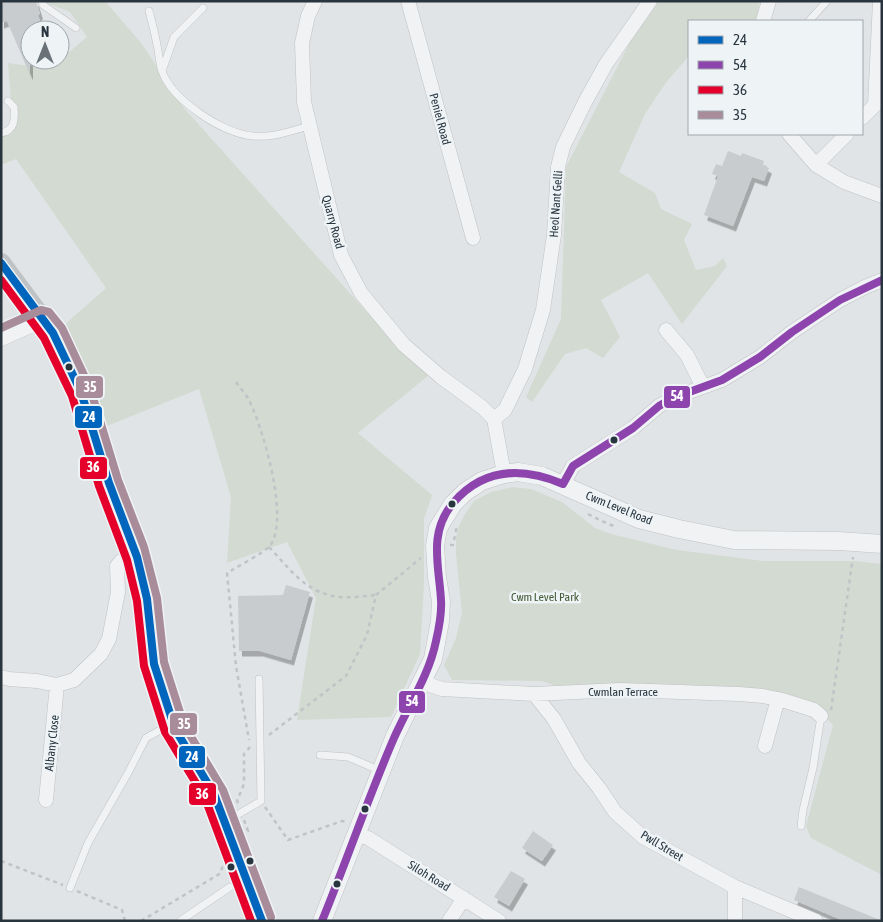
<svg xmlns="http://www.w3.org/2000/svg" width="883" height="922" viewBox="0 0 883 922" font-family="'Asap Condensed',sans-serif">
	<defs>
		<filter id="shadow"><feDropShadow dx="3" dy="5.5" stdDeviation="0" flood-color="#0004"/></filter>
	</defs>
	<rect width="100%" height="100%" fill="#e1e4e6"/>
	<path fill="#d3dad1" d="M48 1H105L142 44 184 108 373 319 429 375 358 433 432 495 424 519V584L420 654 391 717 297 720 316 598 287 542 227 563 231 497 199 389 102 428 63 326 106 288 16 159 1 165V135L11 133 16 122 11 101 8 63 36 67 55 64 87 37 70 12 49 4Z
		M651 1H760L756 21H689V56L667 81 645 114 619 172 655 193 661 209 692 224 684 240 696 270 715 266 723 258 727 266 682 324 648 273 601 300 620 337 603 358 586 348 565 354 532 402 526 397 561 319 566 167Z
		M512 487 531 489 562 502 595 528 611 534 677 550 763 561H854L882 564V875L811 838 806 826 833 725 815 706 559 687 542 681 452 680 444 665 456 638 462 613 456 554V538L459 526 465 514 474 501 491 492Z"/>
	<path fill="#c9ccce" filter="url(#shadow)" d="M1 1H36L40 14 38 15 43 30H30V75L7 21 1 23Z
		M728 151 741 156 742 153 764 161 763 165 769 168 764 181 752 177 733 226 704 215 718 176 712 174 716 164 722 166Z
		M286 585 310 592 291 660 260 651H239L238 596 283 595Z
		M533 831 553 845 542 861 522 848Z
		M511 871 525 879 509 906 494 897Z
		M799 887 880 920V921H844L794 900Z"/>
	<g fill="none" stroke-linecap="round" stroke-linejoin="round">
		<g stroke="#bfc2c4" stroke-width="8">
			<path id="service" d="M42 1 43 5 76 28
				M149 11C152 22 155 34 157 45 159 53 159 63 162 71 172 100 223 134 253 136 272 138 291 131 309 126
				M809 21 827 1
				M162 71 174 37 203 8
				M1 133C15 131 15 119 14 107L8 101
				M320 755 348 757 381 771
				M225 822 261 801 259 679
				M801 826 803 810 813 768 821 716
				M70 888 88 843 128 773 146 738 171 724
				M180 921 230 887"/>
		</g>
		<g stroke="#bfc2c4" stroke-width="15">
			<path id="minor" d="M315 1 308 16 302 43 304 102 341 255 361 293 404 345 441 377 482 407 494 419 504 474
				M408 1 473 238
				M763 21 769 1
				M862 118 875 105 880 1
				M789 134 816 165 844 182 882 196
				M816 165 847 134
				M666 330 687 355 703 387
				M1 339 44 320
				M494 419 505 410 525 369 543 310 554 235 558 167 563 147 585 102 606 64 650 1
				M563 484 573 466 633 428 659 406 673 398 722 380 760 357 792 332 840 300 865 287 882 280
				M1 677 9 679 37 681 57 685 74 680 101 654 109 639 118 592 117 566 121 561 137 557
				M421 682 442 689 534 694 620 690 739 694 763 696 782 700 814 710 821 716
				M534 694 554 719 579 763 599 788 615 812 643 837 735 887 816 921
				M765 746 778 699
				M46 800 57 685
				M357 835 368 838 499 921
				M735 887V921
				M449 921 464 898"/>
		</g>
		<g stroke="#bfc2c4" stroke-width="19">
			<path id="tertiary" d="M322 921 395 736 433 659 440 621 441 601 437 577 435 546 438 528 453 504 465 492 482 481 504 474 518 472 542 476 639 519 679 529 734 540 839 541 882 544"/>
		</g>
		<path stroke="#c0c4c7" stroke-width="2.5" stroke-dasharray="4 4" stroke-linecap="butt" d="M236 382C240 388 246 394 249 400 263 428 291 522 269 547 263 553 235 568 227 573L236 666 249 740
			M588 514 608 524 617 527
			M450 545H453L457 526
			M269 547C291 570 306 594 341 597 352 598 365 596 376 595
			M831 710 853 557
			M269 735 346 676 367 635 376 595 421 558
			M238 803 237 801 244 784V754L250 747
			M265 807 288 840 342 821 347 822
			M244 820 248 831 244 832
			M1 861 63 885
			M77 891 122 910 125 921
			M141 921 221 873 223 863"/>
		<use href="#service" stroke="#f1f2f3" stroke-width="7"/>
		<use href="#minor" stroke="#f1f2f3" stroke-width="14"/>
		<use href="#tertiary" stroke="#f1f2f3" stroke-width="18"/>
		<path stroke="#bfc3c5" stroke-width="20" d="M1 263 53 333 81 392 109 483 137 557 147 599 154 664 175 729 214 794 262 921"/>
		<g stroke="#eef3f6" stroke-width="11">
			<path id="bus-1" d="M1 263 53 333 81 392 109 483 137 557 147 599 154 664 175 729 214 794 262 921"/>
		</g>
		<g stroke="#eef3f6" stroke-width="11">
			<path id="bus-2" d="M322 921C347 860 368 798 394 738 408 706 429 676 436 641 439 628 442 614 441 600 439 565 428 533 453 503 484 467 523 467 563 484L573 466 633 428 659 406 673 398 722 380 760 357 792 332 840 300 882 280"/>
		</g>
		<g stroke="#eef3f6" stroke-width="11">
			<path id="bus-3" d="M1 280 44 338 72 396 99 486 127 560 137 601 144 666 165 732 205 798 251 921"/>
		</g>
		<g stroke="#eef3f6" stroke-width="11">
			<path id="bus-4" d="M1 328 41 310 49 312 62 328 90 388 118 480 144 547 157 598 164 662 184 725 223 790 271 917"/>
		</g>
		<use href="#bus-1" stroke="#0065bd" stroke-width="8"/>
		<use href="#bus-2" stroke="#8e44ad" stroke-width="8"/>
		<use href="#bus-3" stroke="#e4002b" stroke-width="8"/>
		<use href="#bus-4" stroke="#a98c99" stroke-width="8"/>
	</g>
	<g fill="#28353f" stroke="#eef3f6" stroke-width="2">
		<circle cx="69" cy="367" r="4.5"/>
		<circle cx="614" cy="440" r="4.5"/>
		<circle cx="452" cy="504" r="4.5"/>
		<circle cx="365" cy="809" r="4.5"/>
		<circle cx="250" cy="861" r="4.5"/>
		<circle cx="231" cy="867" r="4.5"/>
		<circle cx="337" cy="884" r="4.5"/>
	</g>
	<g text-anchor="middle" stroke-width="5" stroke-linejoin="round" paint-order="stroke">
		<g font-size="12" fill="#28353f" stroke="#eef3f6">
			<text transform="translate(440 119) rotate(75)" y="4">Peniel Road</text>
			<text transform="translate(556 204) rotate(-86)" y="4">Heol Nant Gelli</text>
			<text transform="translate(333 222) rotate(75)" y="4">Quarry Road</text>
			<text transform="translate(619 508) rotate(22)" y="4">Cwm Level Road</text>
			<text x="623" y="696">Cwmlan Terrace</text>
			<text transform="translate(52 743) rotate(-84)" y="4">Albany Close</text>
			<text transform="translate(662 846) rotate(31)" y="4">Pwll Street</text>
			<text transform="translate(429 876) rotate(32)" y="4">Siloh Road</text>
		</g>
		<g font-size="12" fill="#435b35" stroke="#eef3f6">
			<text x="545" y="601">Cwm Level Park</text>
		</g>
	</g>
	<g stroke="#eef3f6" stroke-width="2">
		<rect x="75" y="375" width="29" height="24" rx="5" fill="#a98c99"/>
		<rect x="663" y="385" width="28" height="24" rx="5" fill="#8e44ad"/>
		<rect x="74" y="405" width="29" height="24" rx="5" fill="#0065bd"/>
		<rect x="79" y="456" width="29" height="24" rx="5" fill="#e4002b"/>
		<rect x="398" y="690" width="28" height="24" rx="5" fill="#8e44ad"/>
		<rect x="169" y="712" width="29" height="24" rx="5" fill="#a98c99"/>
		<rect x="178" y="745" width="28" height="24" rx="5" fill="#0065bd"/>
		<rect x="188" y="782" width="29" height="24" rx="5" fill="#e4002b"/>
	</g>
	<g font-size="14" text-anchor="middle" font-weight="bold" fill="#fff">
		<text x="90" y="392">35</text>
		<text x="677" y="401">54</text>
		<text x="89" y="422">24</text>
		<text x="93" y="472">36</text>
		<text x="412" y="706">54</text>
		<text x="184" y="729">35</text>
		<text x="192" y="762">24</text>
		<text x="202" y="799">36</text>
	</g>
	<rect width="883" height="922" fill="none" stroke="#28353f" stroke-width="5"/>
	<rect x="688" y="20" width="175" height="115" fill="#eef3f6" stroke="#9fa7ad"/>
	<rect x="698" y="36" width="25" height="8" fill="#0065bd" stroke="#9fa7ad"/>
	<text x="733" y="45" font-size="15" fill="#28353f">24</text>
	<rect x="698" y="61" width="25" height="8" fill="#8e44ad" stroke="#9fa7ad"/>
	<text x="733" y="70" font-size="15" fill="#28353f">54</text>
	<rect x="698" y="86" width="25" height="8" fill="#e4002b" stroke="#9fa7ad"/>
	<text x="733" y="95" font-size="15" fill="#28353f">36</text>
	<rect x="698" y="111" width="25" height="8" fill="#a98c99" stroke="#9fa7ad"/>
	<text x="733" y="120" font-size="15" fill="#28353f">35</text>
	<g transform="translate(45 45)"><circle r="24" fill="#eef3f6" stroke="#9fa7ad"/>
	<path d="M0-4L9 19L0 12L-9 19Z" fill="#697279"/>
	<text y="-8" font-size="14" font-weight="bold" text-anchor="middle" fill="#28353f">N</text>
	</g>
</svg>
